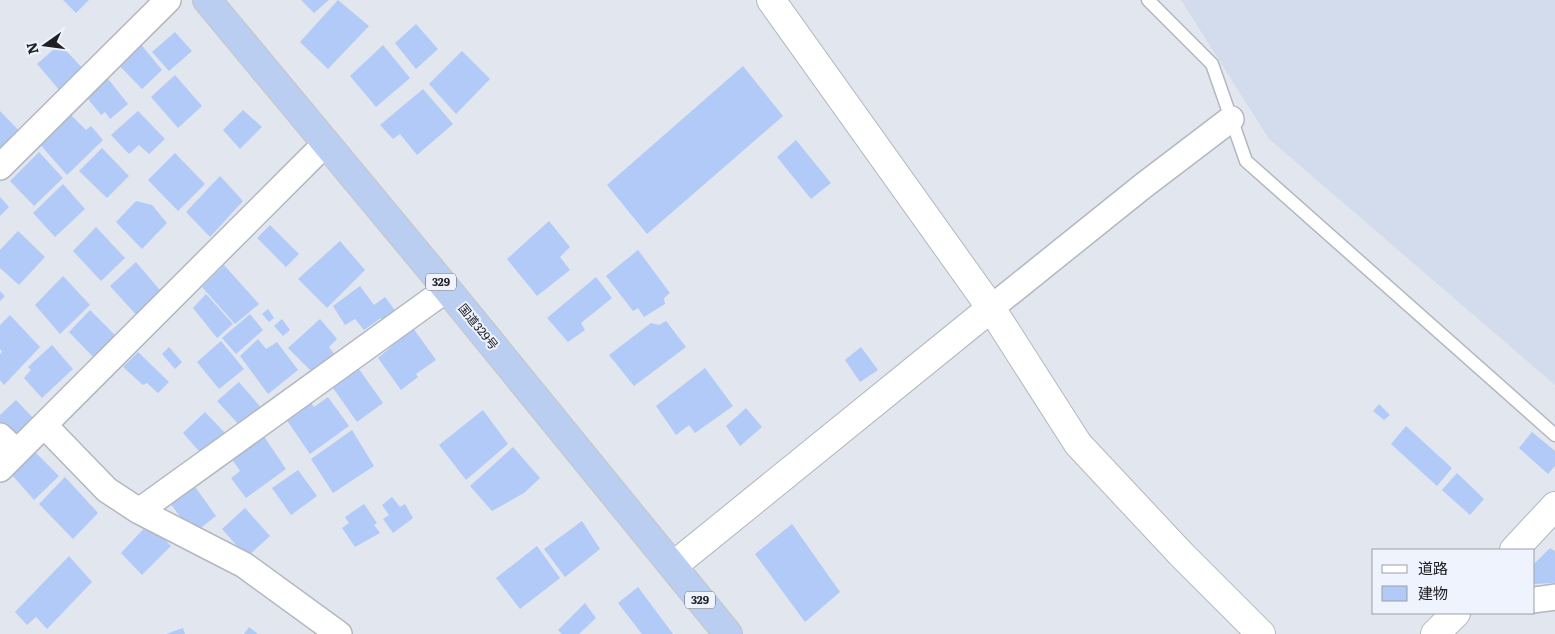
<svg xmlns="http://www.w3.org/2000/svg" width="1555" height="634" viewBox="0 0 1555 634" font-family="Literata,'Noto Sans JP',serif">
	<rect width="100%" height="100%" fill="#e1e6ef"/>
	<path fill="#d3dcec" d="M1181 0H1555V385L1269 139Z"/>
	<path fill="#b2caf7" d="M63 0H89L76 13Z
		M301 0H329L314 13Z
		M338 0 369 26 328 69 300 42Z
		M416 24 438 49 416 69 395 43Z
		M175 32 192 51 169 71 152 52Z
		M139 42 162 70 142 89 116 62Z
		M60 44 85 71 62 93 37 64Z
		M383 45 410 78 376 107 350 76Z
		M462 51 490 79 456 114 429 84Z
		M743 66 783 116 647 234 607 185Z
		M105 75 128 104 110 119 105 112 101 115 84 94Z
		M175 75 202 106 178 128 151 97Z
		M423 89 453 124 417 155 400 134 393 139 380 125Z
		M243 110 262 127 240 149 223 130Z
		M0 111 23 135 5 152 0 147Z
		M138 111 165 139 149 154 139 145 129 154 111 135Z
		M69 113 86 130 91 126 103 140 67 175 38 142Z
		M796 140 831 183 811 199 777 157Z
		M102 148 129 176 107 198 79 171Z
		M39 152 63 178 34 206 10 181Z
		M175 153 205 184 178 211 148 180Z
		M220 176 243 201 210 237 186 212Z
		M63 184 85 209 55 237 33 213Z
		M0 197 9 207 0 216Z
		M136 201 152 205 167 223 142 249 116 222Z
		M549 221 570 247 560 257 570 270 537 296 507 259Z
		M270 225 299 254 286 267 257 238Z
		M96 227 125 258 101 281 73 251Z
		M18 231 45 257 19 285 0 268V250Z
		M340 241 365 270 327 308 298 279Z
		M638 250 670 293 664 298 665 304 644 317 638 308 633 311 606 276Z
		M136 262 165 296 140 319 110 286Z
		M224 265 259 304 235 324 202 287Z
		M63 276 90 305 60 334 35 305Z
		M596 277 612 298 581 323 585 330 568 342 547 318Z
		M360 286 374 305 385 297 396 312 384 322 381 318 364 330 355 319 345 325 333 306Z
		M0 291 5 296 0 301Z
		M206 294 233 324 217 338 193 308Z
		M268 309 274 318 269 322 262 314Z
		M90 310 118 338 95 359 69 332Z
		M250 314 263 330 236 354 222 338Z
		M10 315 40 347 4 385 0 380V354L2 352 0 349V325Z
		M282 319 290 330 283 336 274 326Z
		M320 319 337 339 329 347 337 358 316 376 288 348Z
		M666 321 686 347 634 386 609 355 651 323 659 325Z
		M413 328 436 360 416 374 418 377 401 390 378 358Z
		M258 339 266 349 277 342 298 370 268 394 240 356Z
		M221 341 244 369 219 389 197 362Z
		M52 345 73 369 42 398 24 378 31 370 28 367Z
		M169 347 182 362 175 369 162 354Z
		M861 347 878 370 860 382 845 360Z
		M138 352 169 382 158 393 147 383 143 385 123 367Z
		M705 368 733 406 695 433 689 425 676 435 656 406Z
		M359 369 383 403 357 422 333 388Z
		M239 382 264 411 243 429 217 401Z
		M328 397 349 426 310 454 286 419 309 400 314 407Z
		M16 400 34 419 12 440 0 427V415Z
		M1379 404 1390 415 1384 420 1373 411Z
		M746 408 762 427 740 446 726 426Z
		M483 410 508 444 466 480 439 445Z
		M205 412 228 436 205 458 183 433Z
		M1406 426 1452 468 1437 486 1391 444Z
		M352 430 374 466 333 493 311 459Z
		M261 432 286 469 246 498 231 478 240 471 229 455Z
		M1532 432 1555 451V466L1548 474 1519 448Z
		M513 447 540 478 524 493 492 511 470 486Z
		M34 451 59 476 34 500 12 475Z
		M298 470 317 496 291 515 272 488Z
		M1457 473 1484 499 1470 515 1442 490Z
		M65 477 98 513 73 539 39 504Z
		M193 484 216 516 193 534 170 503Z
		M392 497 400 507 405 504 413 518 393 533 383 519 389 515 382 505Z
		M364 504 377 523 374 525 380 533 355 547 342 528 349 523 345 517Z
		M245 508 270 536 247 557 222 529Z
		M582 521 600 549 565 577 544 549Z
		M149 523 171 546 142 575 121 553Z
		M792 524 840 592 805 622 755 554Z
		M537 546 560 578 520 609 496 578Z
		M1550 548 1555 551V583L1534 584V564Z
		M69 556 92 582 47 629 36 617 27 625 15 612Z
		M638 587 673 634H642L618 603Z
		M585 603 596 618 579 634H562L558 630Z
		M249 627 258 634H244Z
		M183 628 185 634H166Z"/>
	<g fill="none" stroke-linecap="round" stroke-linejoin="round">
		<g stroke="#b2b7c0" stroke-width="15">
			<path id="service" d="M1148 0 1212 64 1246 161 1555 435"/>
		</g>
		<g stroke="#b2b7c0" stroke-width="28">
			<path id="minor" d="M0 167 168 0
				M991 308 1143 186 1231 119
				M44 425 107 490 139 511 244 565 339 634
				M0 436 17 452
				M0 469 326 143
				M139 511 447 289
				M1534 600 1555 597"/>
		</g>
		<g stroke="#b2b7c0" stroke-width="30">
			<path id="tertiary" d="M771 0 991 308 1078 444 1181 554 1261 634
				M1514 550 1555 506
				M673 566 991 308
				M1435 634 1456 613"/>
		</g>
		<g stroke="#c5c5c6" stroke-width="30">
			<path id="trunk" d="M207 0 447 289 728 634"/>
		</g>
		<use href="#service" stroke="#fff" stroke-width="12"/>
		<use href="#minor" stroke="#fff" stroke-width="25"/>
		<use href="#tertiary" stroke="#fff" stroke-width="28"/>
		<use href="#trunk" stroke="#bacef2" stroke-width="28"/>
	</g>
	<g text-anchor="middle" stroke-width="4" stroke-linejoin="round" paint-order="stroke">
		<g fill="#eef3fd" stroke="#5e6066" stroke-width="1">
			<rect x="426" y="273.5" width="30" height="17" rx="4"/>
			<rect x="685" y="591.5" width="30" height="17" rx="4"/>
		</g>
		<g font-size="11" font-weight="bold" fill="#202125">
			<text x="441" y="286">329</text>
			<text x="700" y="604">329</text>
		</g>
		<g font-size="12" fill="#202125" stroke="#eef3fd">
			<text transform="translate(478 327) rotate(51)" y="4">国道329号</text>
		</g>
	</g>
	<rect x="1372" y="549" width="162" height="65" fill="#eef3fd" stroke="#9c9fa7"/>
	<rect x="1382" y="565" width="25" height="8" fill="#ffffff" stroke="#9c9fa7"/>
	<text x="1418" y="574" font-size="15" fill="#202125">道路</text>
	<rect x="1382" y="586" width="25" height="15" fill="#b2caf7" stroke="#9c9fa7"/>
	<text x="1418" y="599" font-size="15" fill="#202125">建物</text>
	<g transform="translate(45 45) rotate(256)" stroke="#eef3fd" stroke-width="4" paint-order="stroke">
	<path d="M0-4L9 19L0 12L-9 19Z" fill="#202125"/>
	<text y="-8" font-size="14" font-weight="bold" text-anchor="middle" fill="#202125">N</text>
	</g>
</svg>
